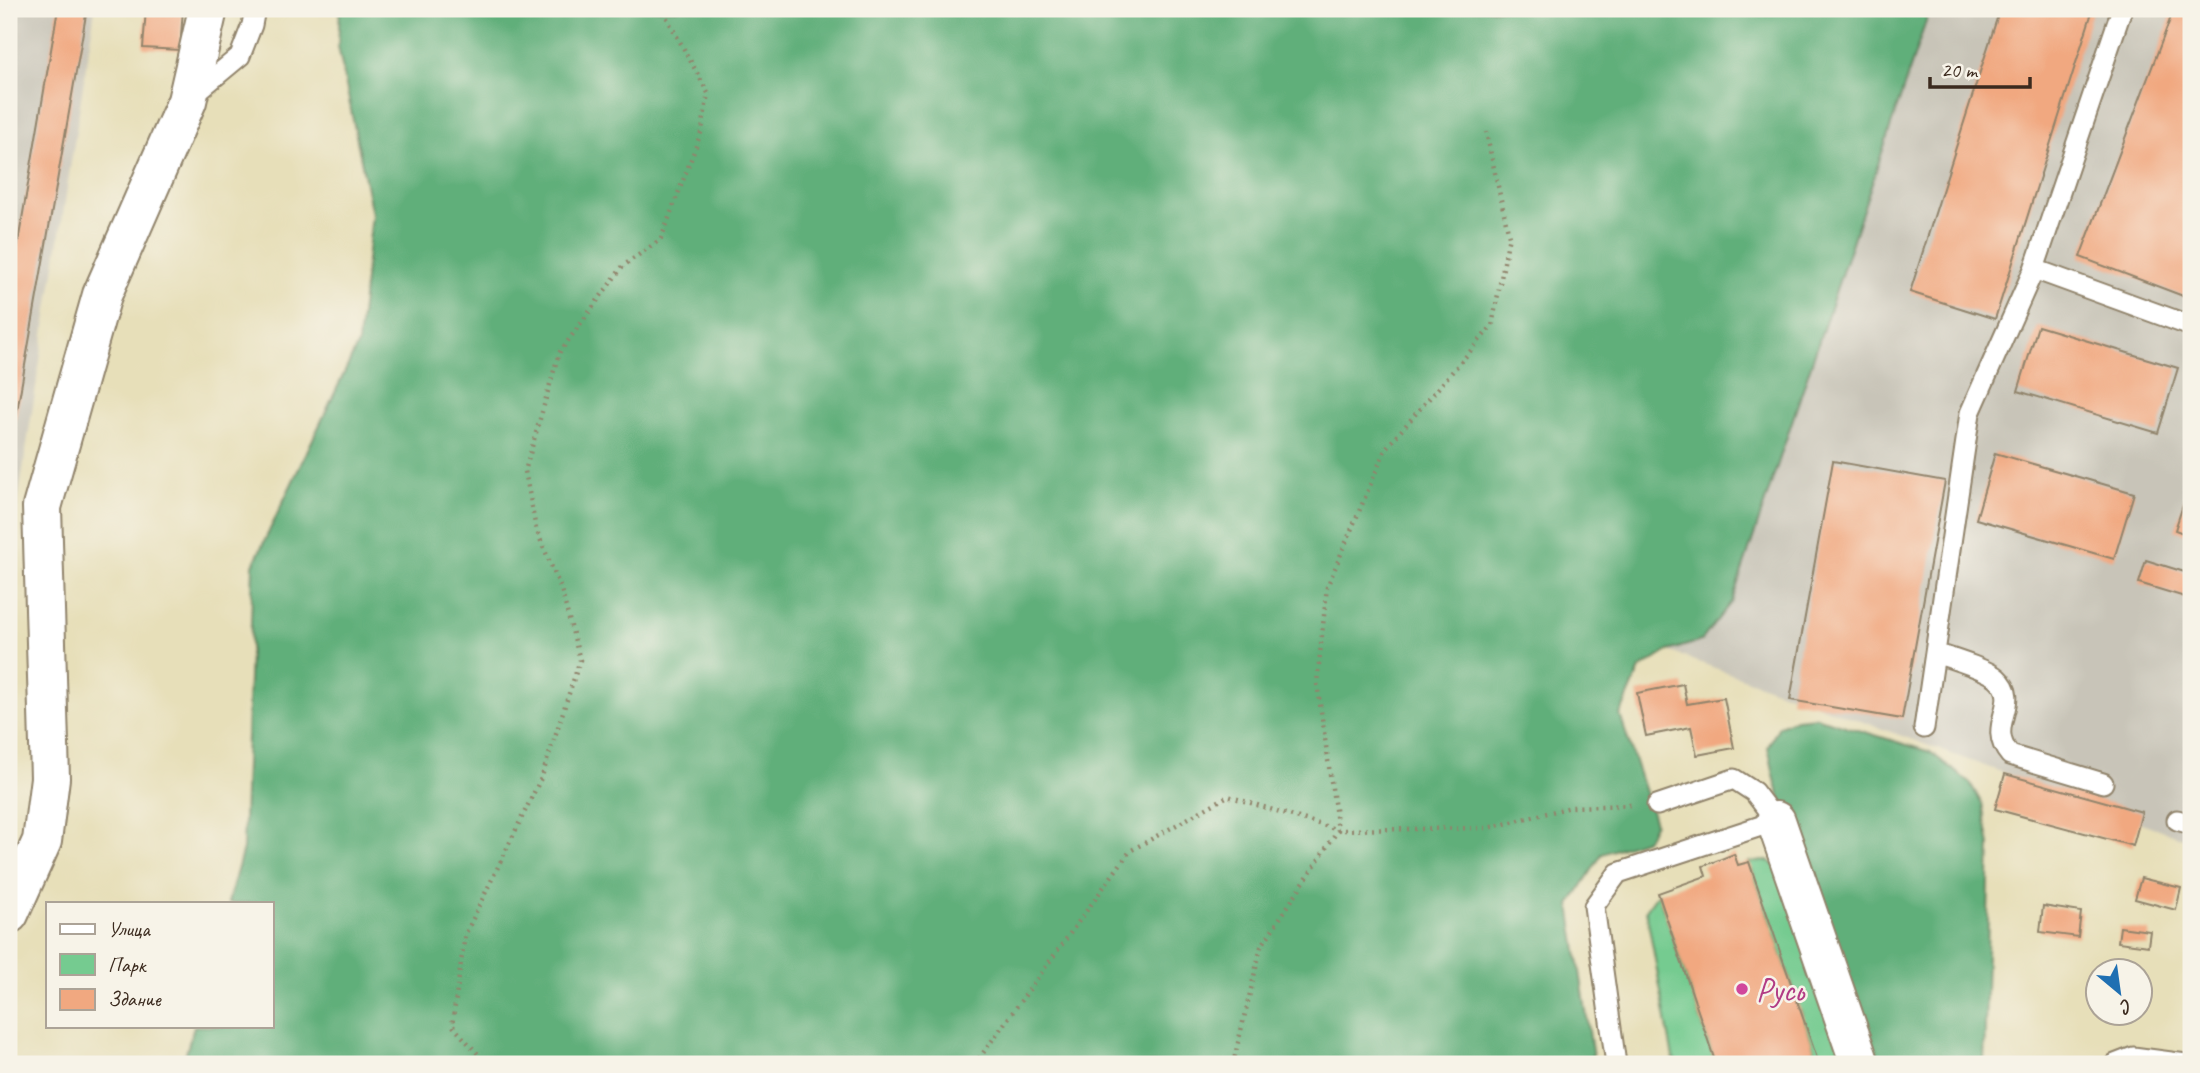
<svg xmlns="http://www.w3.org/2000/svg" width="2200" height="1073" viewBox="0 0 2200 1073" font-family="Caveat,sans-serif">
	<rect width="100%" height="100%" fill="#f7f3e8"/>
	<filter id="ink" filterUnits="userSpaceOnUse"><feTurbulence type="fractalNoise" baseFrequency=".0143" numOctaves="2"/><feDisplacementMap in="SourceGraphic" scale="14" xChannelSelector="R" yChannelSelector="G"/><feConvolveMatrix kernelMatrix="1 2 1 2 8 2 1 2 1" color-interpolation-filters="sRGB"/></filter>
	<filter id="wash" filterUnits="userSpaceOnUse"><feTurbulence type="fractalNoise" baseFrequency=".00686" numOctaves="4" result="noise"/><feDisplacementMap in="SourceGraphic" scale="28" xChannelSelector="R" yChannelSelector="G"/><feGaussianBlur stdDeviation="1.57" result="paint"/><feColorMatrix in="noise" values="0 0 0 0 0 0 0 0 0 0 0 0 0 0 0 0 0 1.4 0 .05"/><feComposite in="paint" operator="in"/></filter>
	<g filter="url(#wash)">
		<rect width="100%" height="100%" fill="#e7dfb9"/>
		<path fill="#c8c4b8" d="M9 9H95L9 559Z
			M1930 9H2191V841L1668 651 1701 641 1732 601Z"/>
		<path fill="#75cb90" stroke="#587a57" stroke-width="2" d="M1769 861 1782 870 1849 1064H1819L1749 862Z
			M1658 893 1716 1064H1680L1673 1058 1646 910Z"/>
		<path fill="#60af7a" stroke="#4e6c4c" stroke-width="2" d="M340 9H1930L1732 601 1701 641 1668 651 1640 669 1620 715 1655 823 1647 839 1602 854 1570 905 1594 1064H178L186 1053 194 1026H271V903H228L243 849 253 565 358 344 372 214 338 46Z
			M1816 717 1930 752 1970 783 1982 804 1990 845 1984 1064H1869L1776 784 1768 747 1779 726 1796 719Z"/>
		<g id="blocks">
			<path fill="#f1a880" d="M58 9H87L9 457V295Z
				M146 9H183L180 50 143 48Z
				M2000 9H2093L1995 319 1910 292Z
				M2174 9H2191V299L2080 257Z
				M2038 326 2178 368 2158 433 2018 391Z
				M1995 453 2134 493 2114 559 1976 519Z
				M1833 461 1945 481 1902 719 1790 700Z
				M2191 480V536L2175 530Z
				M2146 560 2191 574V599L2139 583Z
				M1683 684 1687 704 1724 698 1734 748 1697 755 1691 727 1646 736 1637 693Z
				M2005 774 2142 812 2133 846 1995 809Z
				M1734 854 1738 865 1749 862 1819 1064H1716L1658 893 1706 876 1703 866Z
				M2141 878 2181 888 2176 910 2135 899Z
				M2043 906 2081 912 2078 937 2040 932Z
				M2120 927 2150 931 2148 946 2118 942Z"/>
		</g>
	</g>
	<g filter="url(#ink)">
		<use href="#blocks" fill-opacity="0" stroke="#91846c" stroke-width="2"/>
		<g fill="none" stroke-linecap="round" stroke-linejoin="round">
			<g stroke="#91846c" stroke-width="23">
				<path id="service" d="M2122 9 2034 269 2191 326
					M193 95 240 56 252 25 255 9
					M1935 653C1950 658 1987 669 1997 678 2024 702 1984 725 2010 755L2103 783
					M1924 728 1970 413 2034 269
					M2177 820 2191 824
					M1616 1064 1594 906 1618 873 1776 821 1754 792 1734 779 1657 805
					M2115 1064 2133 1057 2186 1064"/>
			</g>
			<g stroke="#91846c" stroke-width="42">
				<path id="minor" d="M1776 821 1860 1064
					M9 914 42 841 50 778 42 507 102 295 187 101 208 9"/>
			</g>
			<path stroke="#91846c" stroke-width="4.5" stroke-dasharray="2 5" stroke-linecap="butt" d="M487 1064 452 1025 465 935 542 776 580 660 561 589 536 529 525 471 559 353 623 266 661 239 702 130 708 93 662 9
				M975 1064 1130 851 1228 796 1338 830 1488 828 1571 807 1631 805
				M1233 1064 1261 947 1338 830 1317 683 1327 587 1386 448 1492 326 1509 236 1486 132"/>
			<use href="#service" stroke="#fff" stroke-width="19"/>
			<use href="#minor" stroke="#fff" stroke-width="38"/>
		</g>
	</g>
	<circle fill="#d1479c" stroke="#f7f3e8" stroke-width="2.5" cx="1742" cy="989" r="7"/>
	<g text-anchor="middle" stroke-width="5" stroke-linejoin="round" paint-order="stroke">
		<g font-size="33" fill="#b23c85" stroke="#f7f3e8" text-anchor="start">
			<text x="1756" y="1001">Русь</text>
		</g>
	</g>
	<rect width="2200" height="1073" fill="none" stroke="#f7f3e8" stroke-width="35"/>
	<rect x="46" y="902" width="228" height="126" fill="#f7f3e8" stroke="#aca397" stroke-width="2"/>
	<rect x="60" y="924" width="35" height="10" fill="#ffffff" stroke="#aca397" stroke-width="2"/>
	<text x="108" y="936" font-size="21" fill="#3b2a1e">Улица</text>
	<rect x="60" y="954" width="35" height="21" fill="#75cb90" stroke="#aca397" stroke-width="2"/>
	<text x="108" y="972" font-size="21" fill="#3b2a1e">Парк</text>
	<rect x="60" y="989" width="35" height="21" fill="#f1a880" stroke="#aca397" stroke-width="2"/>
	<text x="108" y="1006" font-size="21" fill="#3b2a1e">Здание</text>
	<g transform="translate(2119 992) rotate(151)"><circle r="33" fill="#f7f3e8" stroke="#aca397" stroke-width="2"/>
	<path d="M0-5L12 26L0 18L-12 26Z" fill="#1f6fb2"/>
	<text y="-10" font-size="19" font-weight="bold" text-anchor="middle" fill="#3b2a1e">С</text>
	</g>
	<path d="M1930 77v10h100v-10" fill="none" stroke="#3b2a1e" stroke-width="3.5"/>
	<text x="1941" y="77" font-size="21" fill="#3b2a1e" stroke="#f7f3e8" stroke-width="5" paint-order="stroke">20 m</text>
</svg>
